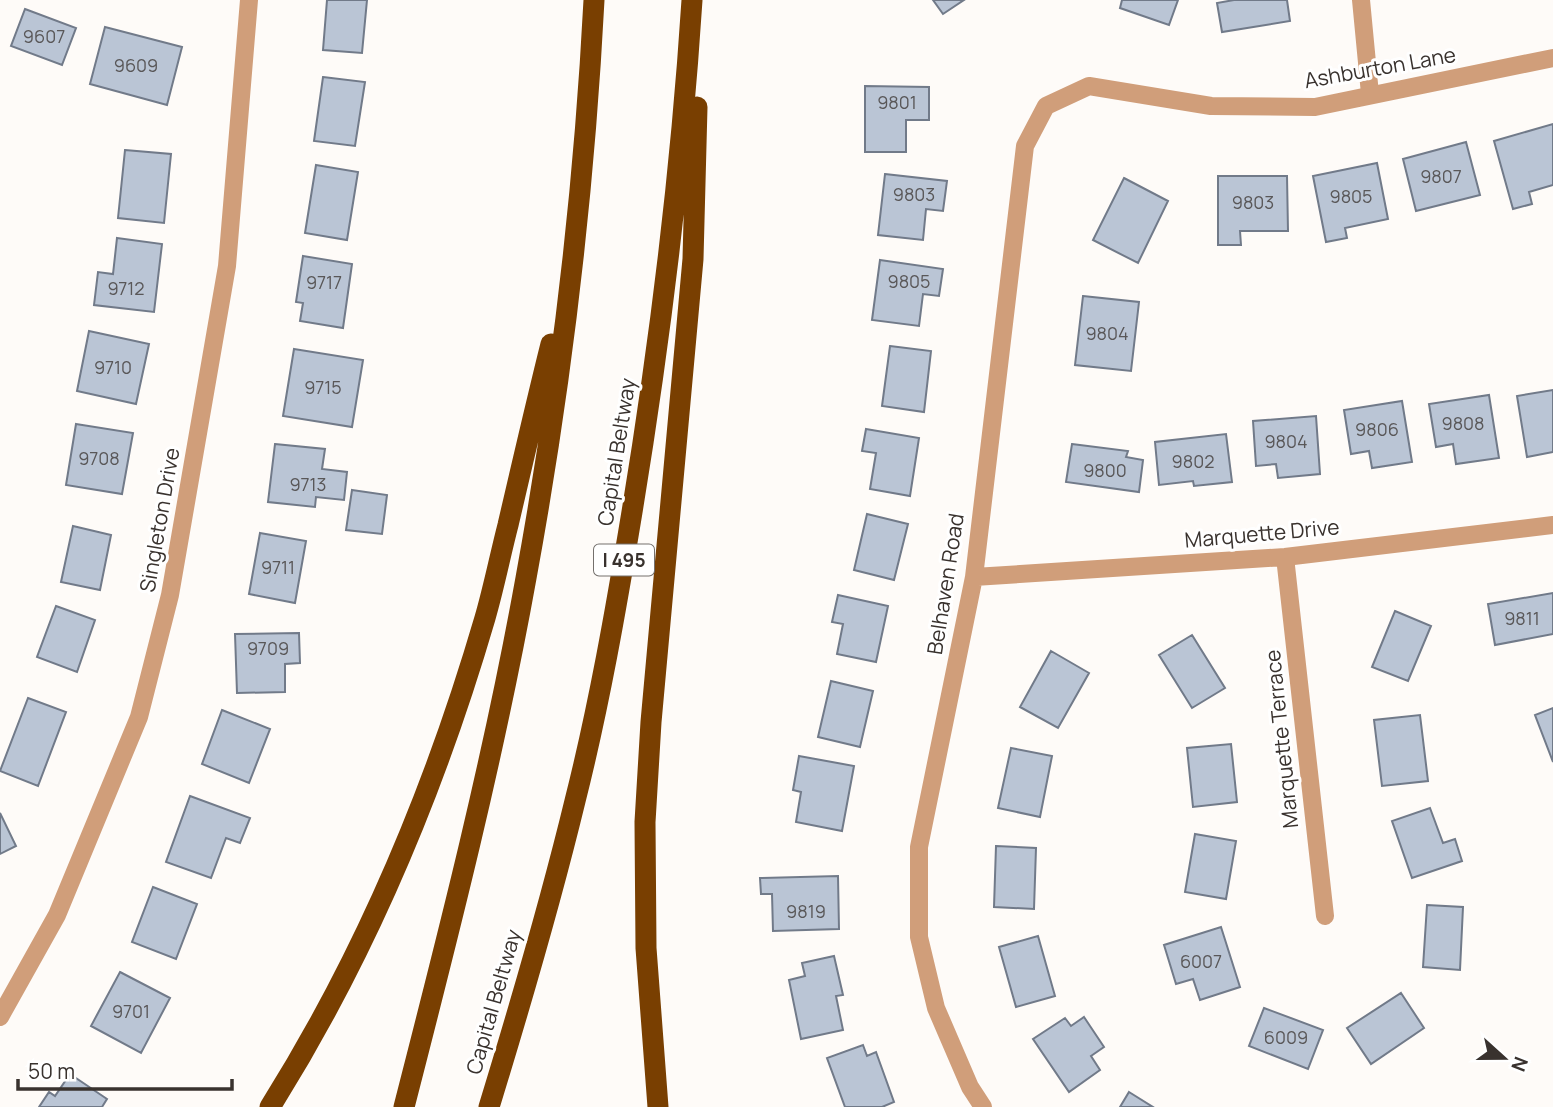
<svg xmlns="http://www.w3.org/2000/svg" width="1553" height="1107" viewBox="0 0 1553 1107" font-family="Manrope,sans-serif">
	<rect width="100%" height="100%" fill="#fefbf8"/>
	<path fill="#bac5d5" stroke="#717a89" stroke-width="2" d="M327 0H367L362 53 323 50Z
		M933 0H964L943 14Z
		M1122 0H1178L1169 25 1120 8Z
		M1234 0H1287L1290 21 1222 32 1217 3Z
		M25 9 76 28 62 65 11 46Z
		M105 27 182 47 167 105 90 84Z
		M323 77 365 82 355 146 314 141Z
		M865 86 929 87V120H906V152H865Z
		M1553 124V185L1529 192 1532 204 1513 209 1494 141Z
		M1466 142 1480 195 1416 211 1403 159Z
		M125 150 171 154 164 223 118 218Z
		M1377 163 1388 219 1345 228 1347 238 1326 242 1313 176Z
		M316 165 358 172 347 240 305 233Z
		M885 174 947 181 943 211 926 209 923 240 878 235Z
		M1218 176H1287L1288 231H1240L1241 245H1218Z
		M1124 178 1168 201 1138 263 1093 240Z
		M117 238 162 244 154 312 94 305 98 272 113 274Z
		M303 256 352 264 343 328 300 321 303 303 296 302Z
		M880 260 943 269 939 296 923 294 919 326 872 320Z
		M1083 296 1139 302 1131 371 1075 365Z
		M89 331 149 344 136 404 77 391Z
		M890 346 931 351 924 412 882 406Z
		M294 349 363 360 352 427 283 416Z
		M1553 390V452L1527 457 1517 396Z
		M1489 395 1499 458 1456 464 1453 444 1436 447 1429 404Z
		M1402 401 1412 462 1372 468 1369 451 1351 454 1344 410Z
		M1316 416 1320 474 1278 478 1276 464 1256 466 1253 421Z
		M76 424 133 433 122 494 66 485Z
		M866 429 919 438 910 496 870 489 876 453 862 451Z
		M1226 434 1232 482 1194 486 1193 481 1159 485 1155 442Z
		M275 444 325 449 322 469 347 472 344 500 316 497 315 507 268 502Z
		M1072 444 1128 451 1126 457 1143 460 1139 492 1066 482Z
		M352 490 387 495 382 534 346 530Z
		M867 514 908 524 894 580 854 570Z
		M73 526 111 535 100 590 61 582Z
		M260 533 306 541 295 603 249 594Z
		M1553 593V634L1495 645 1488 604Z
		M838 595 888 606 876 662 837 654 843 624 832 622Z
		M56 606 95 620 77 672 37 657Z
		M1395 611 1431 626 1408 681 1372 667Z
		M299 633 300 663 285 664V692L237 693 235 634Z
		M1192 635 1225 688 1192 708 1159 655Z
		M1051 651 1089 673 1058 728 1020 707Z
		M831 681 873 691 860 747 818 737Z
		M28 698 66 712 38 786 0 771Z
		M1553 708V762L1535 715Z
		M222 710 270 729 249 783 202 764Z
		M1420 715 1428 781 1382 786 1374 720Z
		M1231 744 1237 802 1193 807 1187 748Z
		M1011 748 1052 756 1040 817 998 808Z
		M799 756 854 766 842 831 796 822 801 792 793 790Z
		M190 796 250 818 240 843 226 838 211 878 166 862Z
		M1430 808 1443 843 1455 839 1462 861 1412 878 1392 821Z
		M0 813 16 846 0 854Z
		M1195 834 1236 841 1226 899 1185 892Z
		M996 846 1036 848 1034 909 994 907Z
		M838 876 839 929 773 931 772 894H761L760 878Z
		M153 887 197 904 176 959 132 942Z
		M1427 905 1463 907 1460 970 1423 967Z
		M1221 927 1240 987 1200 1000 1193 979 1176 984 1164 945Z
		M1038 936 1055 996 1016 1007 999 947Z
		M834 956 843 995 836 996 843 1030 801 1039 789 980 805 976 802 963Z
		M120 972 170 998 141 1053 91 1026Z
		M1401 993 1424 1028 1371 1064 1347 1028Z
		M1264 1008 1323 1030 1308 1069 1249 1046Z
		M1084 1017 1104 1047 1091 1056 1100 1070 1069 1092 1033 1039 1065 1018 1071 1026Z
		M863 1045 867 1056 876 1052 894 1102 882 1107H845L827 1058Z
		M70 1074 107 1099 102 1107H39L49 1092 55 1096Z
		M1129 1092 1153 1107H1120Z"/>
	<g fill="none" stroke-linecap="round" stroke-linejoin="round">
		<path stroke="#d09e7a" stroke-width="18" d="M1361 0 1370 94
			M1285 557 1325 916
			M974 577 1285 557 1553 525
			M0 1017 57 915 139 717 170 595 227 266 249 0
			M983 1107 970 1087 936 1008 919 937V847L974 577 1025 146 1046 106 1089 86 1211 106 1315 107 1553 58"/>
		<path stroke="#793f01" stroke-width="21" d="M270 1107C365 956 435 789 485 618 494 587 500 556 508 525 522 465 536 404 551 344
			M404 1107C449 932 494 756 526 578 561 387 584 194 594 0
			M489 1107C520 1006 550 904 575 801 599 706 616 609 632 512 660 342 681 172 692 0
			M658 1107 646 948 645 822 651 722 693 259 697 107"/>
	</g>
	<g text-anchor="middle" stroke-width="6" stroke-linejoin="round" paint-order="stroke">
		<g font-size="18" fill="#595758">
			<text x="44" y="43">9607</text>
			<text x="136" y="72">9609</text>
			<text x="897" y="109">9801</text>
			<text x="1441" y="183">9807</text>
			<text x="914" y="201">9803</text>
			<text x="1351" y="203">9805</text>
			<text x="1253" y="209">9803</text>
			<text x="909" y="288">9805</text>
			<text x="324" y="289">9717</text>
			<text x="126" y="295">9712</text>
			<text x="1107" y="340">9804</text>
			<text x="113" y="374">9710</text>
			<text x="323" y="394">9715</text>
			<text x="1463" y="430">9808</text>
			<text x="1377" y="436">9806</text>
			<text x="1286" y="448">9804</text>
			<text x="99" y="465">9708</text>
			<text x="1193" y="468">9802</text>
			<text x="1105" y="477">9800</text>
			<text x="308" y="491">9713</text>
			<text x="278" y="574">9711</text>
			<text x="1522" y="625">9811</text>
			<text x="268" y="655">9709</text>
			<text x="806" y="918">9819</text>
			<text x="1201" y="968">6007</text>
			<text x="131" y="1018">9701</text>
			<text x="1286" y="1044">6009</text>
		</g>
		<rect fill="#fff" stroke="#74706d" stroke-width="2" x="594" y="544.5" width="60" height="31" rx="5"/>
		<g font-size="19" font-weight="bold" fill="#39322e">
			<text x="624" y="567">I 495</text>
		</g>
		<g font-size="21" fill="#39322e" stroke="#fff">
			<text transform="translate(1380 68) rotate(-10)" y="7">Ashburton Lane</text>
			<text transform="translate(617 452) rotate(-81)" y="7">Capital Beltway</text>
			<text transform="translate(160 520) rotate(-80)" y="7">Singleton Drive</text>
			<text transform="translate(1262 534) rotate(-5)" y="7">Marquette Drive</text>
			<text transform="translate(946 584) rotate(-81)" y="7">Belhaven Road</text>
			<text transform="translate(1282 739) rotate(-96)" y="7">Marquette Terrace</text>
			<text transform="translate(494 1002) rotate(-74)" y="7">Capital Beltway</text>
		</g>
	</g>
	<g transform="translate(1504 1058) rotate(111)" stroke="#ffffff" stroke-width="5" paint-order="stroke">
	<path d="M0-5L12 26L0 18L-12 26Z" fill="#39322e"/>
	<text y="-10" font-size="19" font-weight="bold" text-anchor="middle" fill="#39322e">N</text>
	</g>
	<path d="M18 1079v10h214v-10" fill="none" stroke="#39322e" stroke-width="3.5"/>
	<text x="28" y="1079" font-size="21" fill="#39322e" stroke="#ffffff" stroke-width="5" paint-order="stroke">50 m</text>
</svg>
